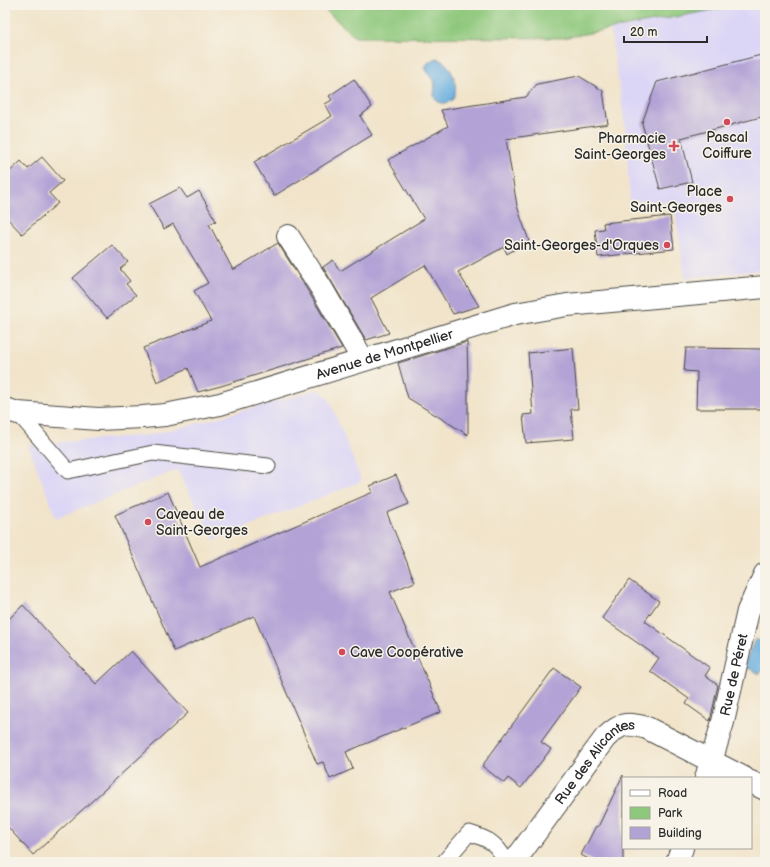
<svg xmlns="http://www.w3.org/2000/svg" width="770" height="867" viewBox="0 0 770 867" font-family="'Balsamiq Sans',sans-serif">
	<rect width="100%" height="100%" fill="#f7f3e8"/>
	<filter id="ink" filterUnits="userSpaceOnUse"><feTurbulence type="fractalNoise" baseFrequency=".025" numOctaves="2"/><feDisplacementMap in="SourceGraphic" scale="8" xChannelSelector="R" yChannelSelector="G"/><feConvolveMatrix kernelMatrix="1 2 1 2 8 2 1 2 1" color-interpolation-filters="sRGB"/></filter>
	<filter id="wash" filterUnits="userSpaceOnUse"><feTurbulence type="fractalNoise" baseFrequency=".012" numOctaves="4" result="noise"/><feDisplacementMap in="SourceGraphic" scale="16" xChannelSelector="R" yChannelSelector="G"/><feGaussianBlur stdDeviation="0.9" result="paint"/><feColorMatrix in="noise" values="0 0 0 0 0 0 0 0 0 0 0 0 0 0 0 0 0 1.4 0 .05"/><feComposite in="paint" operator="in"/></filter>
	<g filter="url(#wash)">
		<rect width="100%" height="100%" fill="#f1e4ca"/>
		<path fill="#dcd6f6" d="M739 5H765V270L685 278 674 203 630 200 625 126 610 29Z
			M319 389 329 399 362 481 214 540 177 470 56 518 28 445 148 435 183 427 231 414Z"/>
		<path fill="#8ec87c" stroke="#5c7a54" d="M320 5H739L563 38 355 37Z"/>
		<path fill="#6aafdf" stroke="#4a6d85" d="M437 58C439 60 443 61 445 63 453 70 460 91 452 100 446 105 436 104 434 96 434 92 435 87 435 83 427 71 418 66 437 58Z
			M755 639 765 643V663L760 674 744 666Z"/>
		<g id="blocks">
			<path fill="#b2a2d6" d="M765 54V116L681 138 692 182 660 189 642 123 657 82Z
				M579 76 603 91 608 124 506 139 517 206 529 241 507 254 504 247 458 272 479 306 453 314 425 265 371 298 389 333 366 340 323 267 333 260 340 271 424 219 388 160 448 126 441 110 526 97 537 84Z
				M354 79 372 107 360 116 372 135 274 196 254 162 332 116 325 104 332 100 329 96Z
				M42 157 63 181 49 193 58 203 22 234 5 216V176L21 161 28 169Z
				M180 188 187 198 199 191 216 221 209 224 233 270 278 243 311 296 342 348 221 386 198 392 188 368 157 382 143 348 211 321 194 291 208 283 173 224 164 229 149 204Z
				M670 216 674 249 598 257 595 230 604 229 603 223Z
				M112 245 128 262 120 269 130 281 126 284 136 295 107 318 73 278Z
				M467 342 468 383V435L408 398 398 363Z
				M573 348 578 409H571L574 439 526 443 523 415 533 414 528 353Z
				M686 348 765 349V409H696L697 372 684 371Z
				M396 475 409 504 387 513 415 582 390 592 441 712 346 752 353 769 330 779 323 762 317 764 254 616 174 651 115 515 168 492 200 567 373 492 370 486Z
				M629 580 659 601 645 621 710 668 705 676 718 685 710 721 686 704 689 699 650 671 659 658 602 618Z
				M23 605 96 684 131 651 188 713 33 855 5 824V623Z
				M554 668 581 687 541 742 551 749 521 788 508 778 504 783 482 766Z
				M623 775V862H594L581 855 596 826 598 827Z"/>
		</g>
	</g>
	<g filter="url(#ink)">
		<use href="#blocks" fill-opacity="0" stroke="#494743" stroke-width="1"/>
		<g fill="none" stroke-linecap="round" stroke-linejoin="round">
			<g stroke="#494743" stroke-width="17">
				<path id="lane" d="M18 413 68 471 153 453 268 466
					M444 862 469 833C489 839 496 843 507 862"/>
			</g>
			<g stroke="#494743" stroke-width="24">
				<g id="street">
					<path d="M288 236 322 289 363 360"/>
					<path id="s1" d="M5 409 18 413 98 419 143 417 165 415 220 404 515 314 567 305 765 287"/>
					<path id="s2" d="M706 778 723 722 748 611 765 574"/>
					<path d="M751 782 765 789"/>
					<path id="s3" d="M514 862 605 738C621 723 626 722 647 728L744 778"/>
					<path d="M677 862 682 848"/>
				</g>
			</g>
			<use href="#lane" stroke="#fff" stroke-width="15"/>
			<use href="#street" stroke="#fff" stroke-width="22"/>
		</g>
	</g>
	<g fill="#d1495b" stroke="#f7f3e8" stroke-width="1.5">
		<circle cx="727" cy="122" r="4"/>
		<path d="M672 140h4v4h4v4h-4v4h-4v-4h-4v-4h4z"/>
		<circle cx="730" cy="199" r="4"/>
		<circle cx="667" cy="245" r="4"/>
		<circle cx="148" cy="522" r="4"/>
		<circle cx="342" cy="652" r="4"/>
	</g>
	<g text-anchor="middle" stroke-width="3" stroke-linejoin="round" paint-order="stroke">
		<g font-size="14" fill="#2b2b2b" stroke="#f7f3e8" text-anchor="end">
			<text x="727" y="142" text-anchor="middle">Pascal<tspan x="727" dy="16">Coiffure</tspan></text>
			<text x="666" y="143">Pharmacie<tspan x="666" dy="16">Saint-Georges</tspan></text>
			<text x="722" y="196">Place<tspan x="722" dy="16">Saint-Georges</tspan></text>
			<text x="659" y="250">Saint-Georges-d'Orques</text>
			<text x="156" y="519" text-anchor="start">Caveau de<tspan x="156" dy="16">Saint-Georges</tspan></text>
			<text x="350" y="657" text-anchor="start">Cave Coopérative</text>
		</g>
		<g font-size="14" fill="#2b2b2b" stroke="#f7f3e8">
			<text dy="5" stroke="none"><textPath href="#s1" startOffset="389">Avenue de Montpellier</textPath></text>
			<text dy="5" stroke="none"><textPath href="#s2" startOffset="107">Rue de Péret</textPath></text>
			<text dy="5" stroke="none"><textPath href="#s3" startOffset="131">Rue des Alicantes</textPath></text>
		</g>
	</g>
	<rect width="770" height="867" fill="none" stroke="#f7f3e8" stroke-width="20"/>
	<rect x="622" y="777" width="130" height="72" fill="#f7f3e8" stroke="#a5a39c"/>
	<rect x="630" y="790" width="20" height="6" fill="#ffffff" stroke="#a5a39c"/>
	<text x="658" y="797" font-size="12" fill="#2b2b2b">Road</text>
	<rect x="630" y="807" width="20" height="12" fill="#8ec87c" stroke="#a5a39c"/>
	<text x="658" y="817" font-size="12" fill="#2b2b2b">Park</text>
	<rect x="630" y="827" width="20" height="12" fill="#b2a2d6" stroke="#a5a39c"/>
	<text x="658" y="837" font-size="12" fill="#2b2b2b">Building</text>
	<path d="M624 36v6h83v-6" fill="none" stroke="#2b2b2b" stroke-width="2"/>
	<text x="630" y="36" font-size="12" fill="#2b2b2b" stroke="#f7f3e8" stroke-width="3" paint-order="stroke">20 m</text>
</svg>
